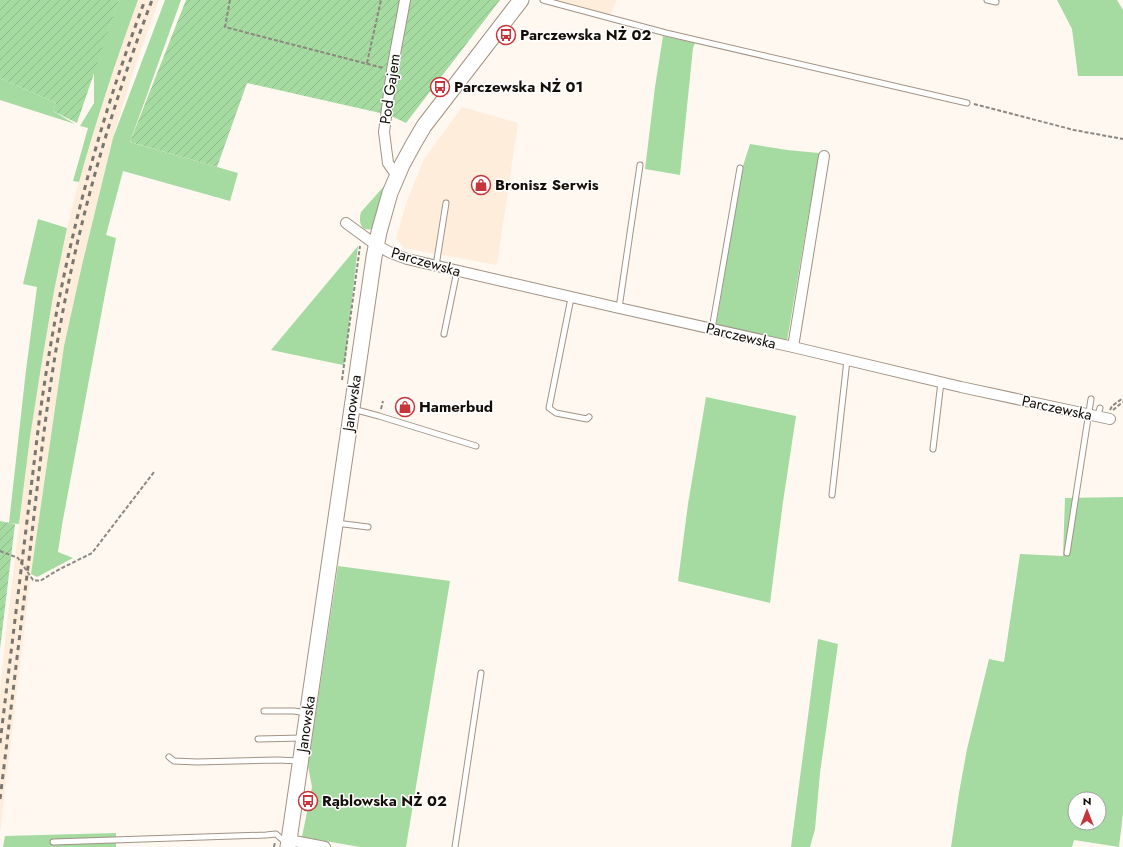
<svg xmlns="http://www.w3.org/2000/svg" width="1123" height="847" viewBox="0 0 1123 847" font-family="Jost,sans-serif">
	<defs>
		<pattern id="garden-furrows" width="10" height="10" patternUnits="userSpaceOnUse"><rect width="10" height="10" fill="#a5daa1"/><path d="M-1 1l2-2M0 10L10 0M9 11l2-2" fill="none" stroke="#8dba89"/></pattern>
	</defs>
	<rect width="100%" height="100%" fill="#fef8f1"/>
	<path fill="#feeddb" d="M138 0H159L135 66 113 138 82 265 64 346 31 574 0 833V692L6 632 30 437 41 367 54 291 67 228 79 182 101 108 125 35Z
		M555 0H617L610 15Z
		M462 107 518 123 497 265 404 248 396 238 407 201 424 159Z"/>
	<path fill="#a5daa1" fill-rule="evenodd" d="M119 0H138C116 60 96 121 79 182L73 181 88 128 80 126 94 103V71Z
		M165 0H181L130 142 126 141 238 173 230 201 123 171 106 235 116 238 105 294 62 525 58 552 73 558 37 577 31 574 64 346 82 265 113 138Z
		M1057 0H1117L1123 10V76H1078L1072 29Z
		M663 36 695 43 693 48 680 175 645 169 655 87Z
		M0 78 56 103 53 111 75 124 0 100Z
		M750 144 787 150 819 153 787 341 716 326 742 169Z
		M385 185 372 229C361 232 358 222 361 212Z
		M38 219 67 228 54 291 41 367 30 437 19 524 9 523 26 370 37 287 23 284Z
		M358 246 345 361 343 365 271 350Z
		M706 397 796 416 783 502 770 603 678 581 688 504Z
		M1123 497V813L1119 847 1074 840 1072 847H951L959 793 967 749 989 659 1004 662 1020 554 1063 556 1065 498ZM1075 799H1099V823H1075Z
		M338 566 450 581 406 847H360L302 837 312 787 308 766Z
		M818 639 838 644 820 773 815 829 810 847H791Z
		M116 833V847H3L5 836Z"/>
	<path fill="url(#garden-furrows)" d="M0 0H119L77 123 53 111 56 103 0 78Z
		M186 0H500L406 123 389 115 247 83 217 167 130 142Z
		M0 521 15 524 0 649Z"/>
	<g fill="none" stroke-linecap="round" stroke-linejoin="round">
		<g stroke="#a29385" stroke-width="7">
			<path id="lane" d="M543 0 666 33 967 103
				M987 0 996 2
				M436 266 446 203
				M571 298 549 408 556 413 587 419 589 417
				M619 308 640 165
				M712 329 740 168
				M444 334 457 271
				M353 409 379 416 476 446
				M1097 417 1100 408
				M933 449 941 382
				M832 495 847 360
				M336 523 368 527
				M1067 553 1091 399
				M264 711H294L307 713
				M258 739 303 738
				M169 757 174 761 197 762 277 760 300 761
				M53 842 266 835 276 834 286 843
				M455 847 481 673"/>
		</g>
		<g stroke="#a29385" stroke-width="12">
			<path id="street" d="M397 176 388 163 384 132 392 70 405 0
				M346 223 376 245 391 253 407 259 619 308 793 347 961 387 1110 419
				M793 347 824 156
				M289 840 325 847"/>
		</g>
		<g stroke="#a29385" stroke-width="17">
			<path id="secondary" d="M288 847 374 257 379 232 390 193 402 165 414 143 424 126 521 0"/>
		</g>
		<path stroke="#8d8781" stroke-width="2" stroke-dasharray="4 2" stroke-linecap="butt" d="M230 0 225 27 383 68
			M367 63 381 0
			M974 104 1074 130 1123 139
			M342 380 360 246
			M381 409 383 401
			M1110 410 1112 406 1123 398
			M1113 410 1119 405 1123 402
			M0 551 18 558 33 580 40 581 58 570 92 553 154 472
			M274 847 275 842"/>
		<use href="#lane" stroke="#fff" stroke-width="5"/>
		<use href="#street" stroke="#fff" stroke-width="10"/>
		<use href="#secondary" stroke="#fff" stroke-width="15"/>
		<path stroke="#7b756f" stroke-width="3" stroke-dasharray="5 5" stroke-linecap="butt" d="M0 743 40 414C46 371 53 328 62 285 82 188 110 93 145 0
			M0 799C10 719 19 639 29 559 38 481 46 404 60 327 80 215 112 106 152 0"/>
	</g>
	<defs>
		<g id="bus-ring" transform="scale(1)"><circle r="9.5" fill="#fff" stroke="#c5353b" stroke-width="1.5"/><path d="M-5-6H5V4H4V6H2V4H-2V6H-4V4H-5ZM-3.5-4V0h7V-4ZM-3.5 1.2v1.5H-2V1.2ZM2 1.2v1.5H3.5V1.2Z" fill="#c5353b"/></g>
		<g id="shop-ring" transform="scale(1)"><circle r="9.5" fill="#fff" stroke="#c5353b" stroke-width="1.5"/><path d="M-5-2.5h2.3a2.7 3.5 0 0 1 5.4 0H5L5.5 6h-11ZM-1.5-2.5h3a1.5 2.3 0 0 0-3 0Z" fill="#c5353b"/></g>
	</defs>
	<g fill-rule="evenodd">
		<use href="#bus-ring" x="506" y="35"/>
		<use href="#bus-ring" x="440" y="87"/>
		<use href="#shop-ring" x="481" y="185"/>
		<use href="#shop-ring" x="405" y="407"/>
		<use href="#bus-ring" x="308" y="801"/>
	</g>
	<g text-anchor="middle" stroke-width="3" stroke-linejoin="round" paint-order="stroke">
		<g font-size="15" font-weight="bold" fill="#140e09" stroke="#fff" text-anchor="start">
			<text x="520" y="40">Parczewska NŻ 02</text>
			<text x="454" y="92">Parczewska NŻ 01</text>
			<text x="495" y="190">Bronisz Serwis</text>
			<text x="419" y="412">Hamerbud</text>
			<text x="322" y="806">Rąblowska NŻ 02</text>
		</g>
		<g font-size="15" fill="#140e09" stroke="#fff">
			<text transform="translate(390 89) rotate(-82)" y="5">Pod Gajem</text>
			<text transform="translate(426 262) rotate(16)" y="5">Parczewska</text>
			<text transform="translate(741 336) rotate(13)" y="5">Parczewska</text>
			<text transform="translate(352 403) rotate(-82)" y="5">Janowska</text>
			<text transform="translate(1057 408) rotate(12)" y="5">Parczewska</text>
			<text transform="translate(306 724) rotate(-82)" y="5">Janowska</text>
		</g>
	</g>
	<g transform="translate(1087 811)"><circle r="19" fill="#ffffff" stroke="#a19f9d"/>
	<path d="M0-3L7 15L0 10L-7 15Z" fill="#c5353b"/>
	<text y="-6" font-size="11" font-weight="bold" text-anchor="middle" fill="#140e09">N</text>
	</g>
</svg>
